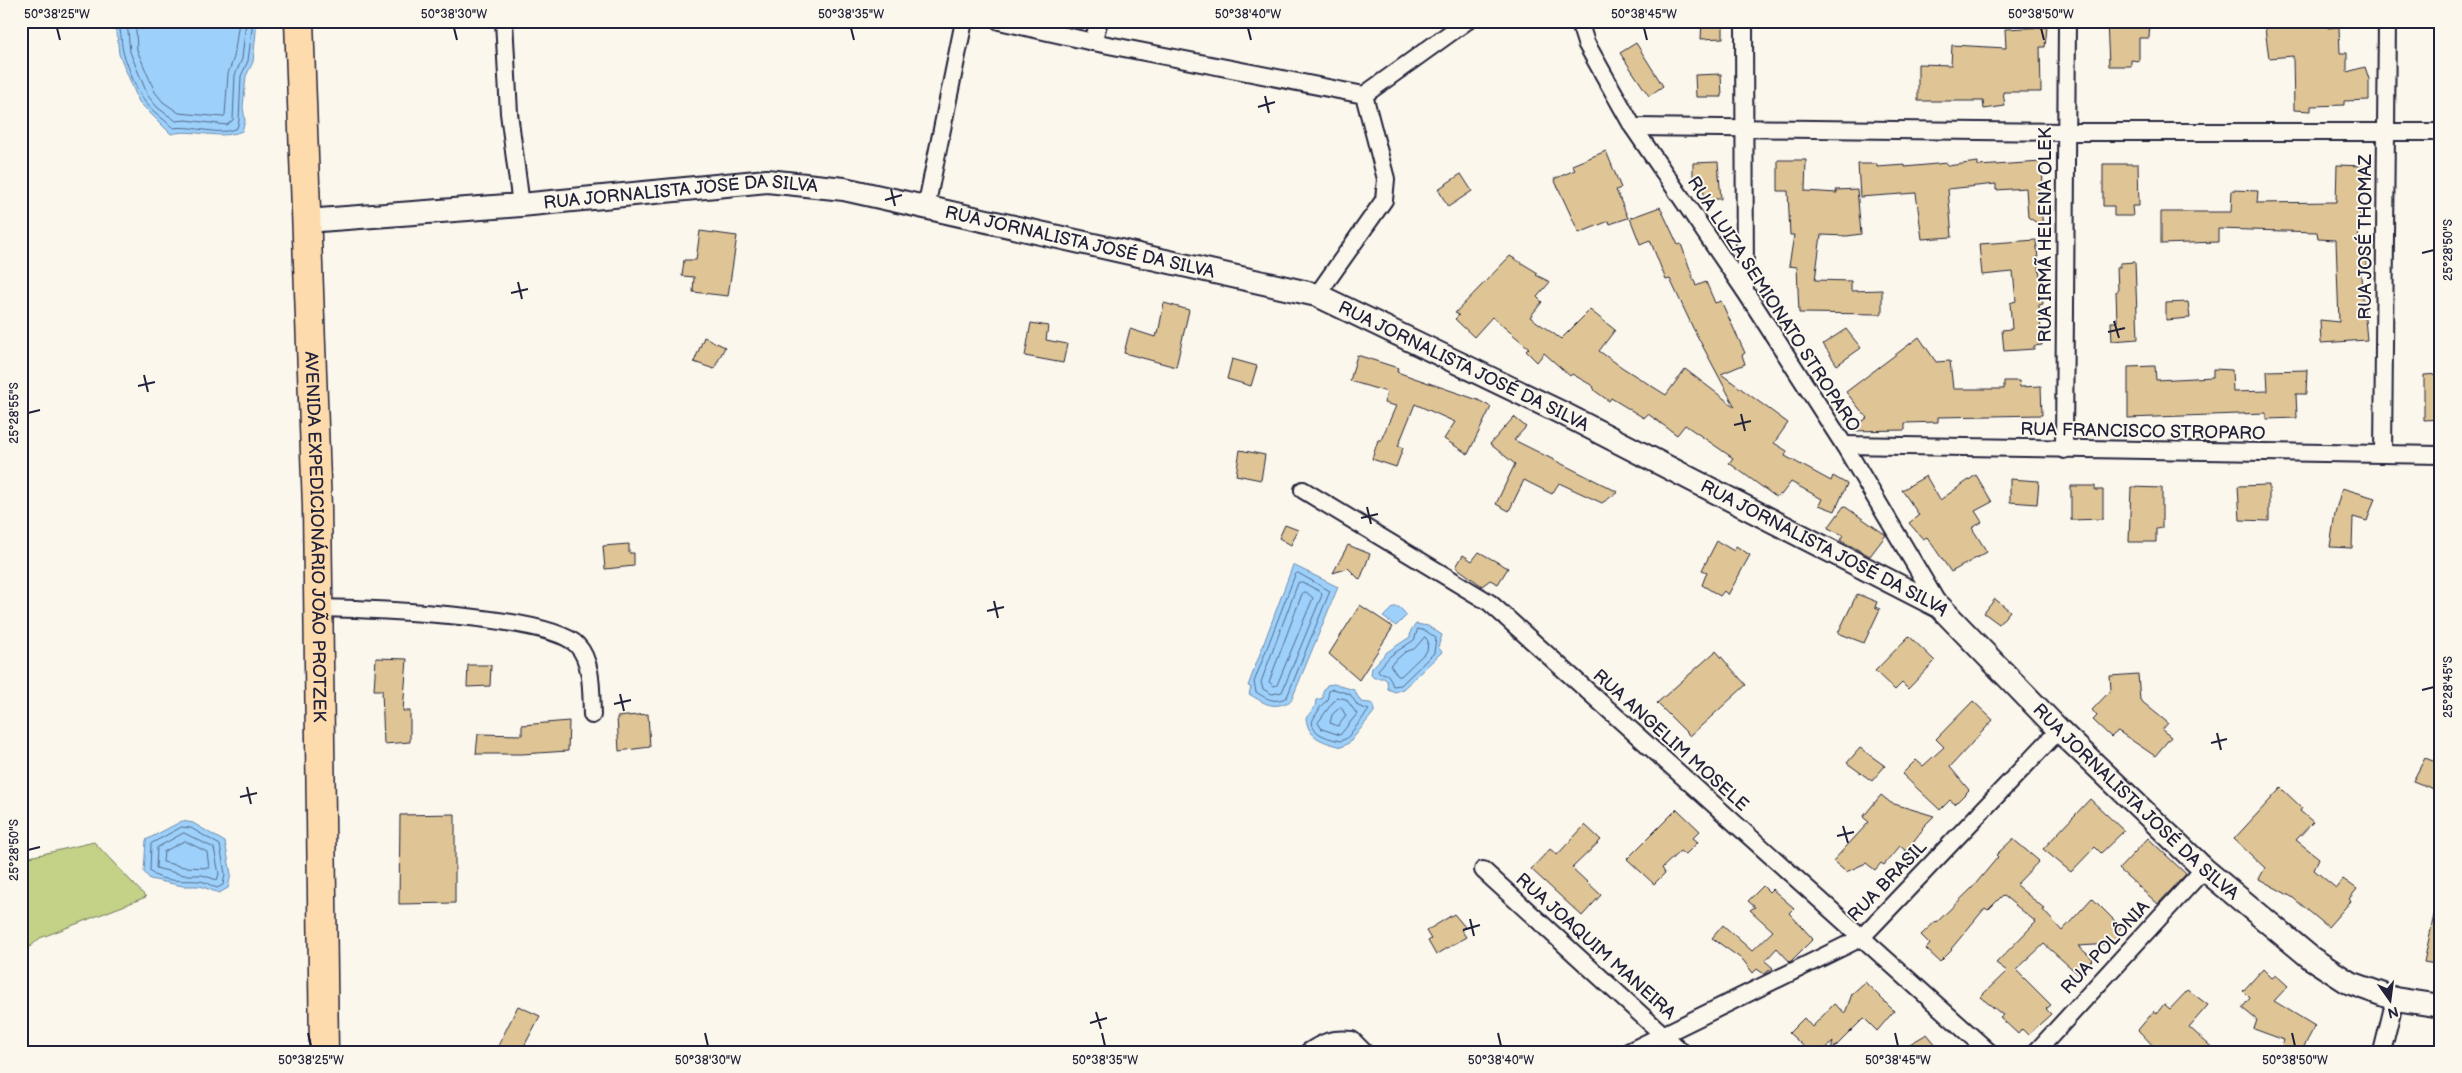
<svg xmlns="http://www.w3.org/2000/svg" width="2462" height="1073" font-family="'Balsamiq Sans',sans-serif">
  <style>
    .green { fill: #c3d286; stroke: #727a60 }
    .water { fill: #9dd1fb; stroke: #6c8bae }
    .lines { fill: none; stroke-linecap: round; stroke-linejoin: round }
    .shore { stroke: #536888; stroke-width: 1 }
    .building { fill: #dfc595; stroke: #22223b }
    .street-casing { stroke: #22223b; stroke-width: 20 }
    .secondary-casing { stroke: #22223b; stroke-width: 26 }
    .highway-casing { stroke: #22223b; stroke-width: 31 }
    .street { stroke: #fbf7ec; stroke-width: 16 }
    .secondary { stroke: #fbf7ec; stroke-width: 22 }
    .highway { stroke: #fedbac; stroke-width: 28 }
    .ticks { fill: none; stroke: #22223b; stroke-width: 2 }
    .labels { text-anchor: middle; stroke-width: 4; stroke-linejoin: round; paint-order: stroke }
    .street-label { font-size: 18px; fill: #22223b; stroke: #fbf7ec }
    .neatline { fill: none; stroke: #22223b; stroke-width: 2 }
    .ticks-label { font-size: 12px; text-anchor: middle; fill: #22223b }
  </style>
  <rect width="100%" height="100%" fill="#fbf7ec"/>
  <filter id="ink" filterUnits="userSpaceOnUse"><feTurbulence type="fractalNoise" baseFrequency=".02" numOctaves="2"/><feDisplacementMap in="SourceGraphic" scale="10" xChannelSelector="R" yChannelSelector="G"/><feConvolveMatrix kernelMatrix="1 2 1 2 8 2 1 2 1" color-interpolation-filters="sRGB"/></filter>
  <g filter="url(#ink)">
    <path class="green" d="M94,842L146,897L40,938L21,955V859Z"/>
    <g class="water">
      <path d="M111,21H257L253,62L246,76L243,107L245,121L242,131C219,141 195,128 171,134L139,102L119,54L117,34Z"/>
      <path d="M1293,565L1338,587L1291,701C1272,710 1266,704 1249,694L1251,687L1248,686Z"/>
      <path d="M1393,607H1399L1407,615L1396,626L1383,617Z"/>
      <path d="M1416,624L1428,626L1442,635L1438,647L1442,652L1403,689L1395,692L1388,689L1387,681L1384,678H1374L1371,675L1372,668L1387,652L1410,637L1411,630Z"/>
      <path d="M1334,684L1354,690L1361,702L1370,703L1374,705V712L1350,742L1342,747C1324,742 1308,739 1306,718L1315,707L1316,700L1323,698V691L1327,685Z"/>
      <path d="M182,821L193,823L225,842L231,874L228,888L219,893L200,886H183L150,879L144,872L146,840Z"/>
    </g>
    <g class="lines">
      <g class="shore">
        <path d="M117,21C123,34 120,43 124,55C129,69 136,90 145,102C153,112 164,119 173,128C194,125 219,137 237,128L239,121L241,76L248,61L253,21"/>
        <path d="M124,21L128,31L130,52L148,96L158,108L176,121L186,120L227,125L233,120L235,75L242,59L246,21"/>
        <path d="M132,21L136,30L137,50L155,92L163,102L179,113L223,117L225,115L228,74L234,57L239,21"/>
        <path d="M1298,573L1330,591L1287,697C1275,704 1267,699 1256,692L1254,682L1295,575Z"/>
        <path d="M1302,582L1321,592L1322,595L1282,692L1272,694L1263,689L1261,682L1298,583Z"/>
        <path d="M1306,592L1313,598L1277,685L1274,686L1269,682L1302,594Z"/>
        <path d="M1418,629L1426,631L1436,638L1434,653L1401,685L1393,686C1389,678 1391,673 1379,673L1378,670L1390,656L1414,640Z"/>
        <path d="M1425,637L1428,641L1427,651L1401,676H1398L1390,665L1405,652L1414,649Z"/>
        <path d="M1333,689L1350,694L1358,706L1369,710L1347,738L1341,741C1329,739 1304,732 1315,716C1321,708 1319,706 1327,701L1329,691Z"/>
        <path d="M1337,697L1346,699L1357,714L1340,735L1322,729L1318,723Z"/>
        <path d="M1341,707L1346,716L1338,726L1330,723L1332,715Z"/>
        <path d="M182,827L191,828L220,845L225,874L223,885L217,888C211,886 205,881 199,881C185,880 160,883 150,871L151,844Z"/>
        <path d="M184,833L214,848L219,874L217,880L202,875H184L156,868L157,848Z"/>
        <path d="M185,841L207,852L209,868L184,867L163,862L164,852Z"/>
      </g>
    </g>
    <g class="building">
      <path d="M1702,21H1723V38L1701,39Z"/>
      <path d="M2107,21H2150L2149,38H2139V61L2131,60V66H2109Z"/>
      <path d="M2264,21H2328V28L2339,27L2340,53H2347V72L2365,67L2369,79V100L2344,101V105L2311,106V111L2294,110L2293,56L2269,58Z"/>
      <path d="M2047,27L2045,47H2040L2041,92H2003L2005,106L1984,109L1983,101H1918V64L1951,65L1952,45L2006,48L2005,29Z"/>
      <path d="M1636,43L1663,86L1649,96L1620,53Z"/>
      <path d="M1721,74L1722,97H1696L1695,75Z"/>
      <path d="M1606,151L1621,188L1616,190L1628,218L1610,224L1609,221L1579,233L1554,179L1575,170L1572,165Z"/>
      <path d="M1778,160H1806L1805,191L1837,193L1836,190L1857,189L1861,234L1847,236L1821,235L1815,280L1851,281V291L1882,290V314L1799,313L1797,267L1789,266L1794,235H1790L1788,191H1778Z"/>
      <path d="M1718,162L1721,199H1704L1703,183L1699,184V179L1693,180V163Z"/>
      <path d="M1978,162V166L2042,162L2043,187L2039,188L2043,227L2028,217L2026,188L1996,190V184L1948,189L1952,237L1922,239L1916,193L1860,197L1858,164H1877V167L1905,165V167L1947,163V166Z"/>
      <path d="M2103,164H2138L2139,206H2132L2133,216H2114V206H2103Z"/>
      <path d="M2337,165L2364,166L2358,243H2366V266H2360L2367,340L2321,343L2320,320L2339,322L2336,240L2318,239L2317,232L2218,229V242L2161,244V212H2231L2232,190L2258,191L2257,203L2336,202Z"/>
      <path d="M1461,174L1472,191L1448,207L1438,189Z"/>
      <path d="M1660,207L1678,245L1681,244L1696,286L1706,282L1715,303L1721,301L1745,353L1742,355L1745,364L1721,374L1788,423L1774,443L1787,451L1785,456L1831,481L1833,476L1847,484L1835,511L1819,505L1822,499L1791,482L1781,495L1779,494L1776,497L1729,463L1733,458L1685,425L1677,435L1648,414L1644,418L1611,398L1609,401L1595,391L1593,386L1572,374L1570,376L1544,353L1537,362L1526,351L1529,348L1492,317L1474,337L1455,319L1459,315L1455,313L1510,256L1538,273L1536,275L1550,282L1537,297L1542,302L1530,317L1561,339L1590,310L1615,330L1599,351L1623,368L1666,395L1685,369L1735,407L1693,328L1670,279L1666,280L1650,240L1640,244L1630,218Z"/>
      <path d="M700,231L737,236L728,296L693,292L694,277L682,276L684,260H696Z"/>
      <path d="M2036,240L2043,304L2039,305L2042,345L2034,346V349L2004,351L2002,330L2012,329L2010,303L2016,301L2013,272L1982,275L1979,244Z"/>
      <path d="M2135,262L2138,339L2112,341L2111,322H2117L2116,291H2118L2117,267H2120V263Z"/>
      <path d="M2188,302L2190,318L2166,320V303Z"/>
      <path d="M1164,303L1189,310L1176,367L1124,353L1130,329L1155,337L1156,333L1158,334Z"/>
      <path d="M1031,323L1048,326L1046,340L1067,344L1063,363L1025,356Z"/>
      <path d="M1846,329L1861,348L1837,365L1823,344Z"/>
      <path d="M704,337L725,347L714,369L694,362Z"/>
      <path d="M1919,337L1936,362L1950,361L1953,389H2004V381H2019L2020,387L2041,386L2042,415L1938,417V422L1905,423V430L1849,431L1867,418L1846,392Z"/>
      <path d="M1357,355L1398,368L1397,372L1478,400L1491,407L1468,454L1444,439L1455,422L1415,404L1398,446L1403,448L1396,467L1372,459L1378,440H1381L1396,406L1384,403L1387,392L1350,381Z"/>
      <path d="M1232,359L1257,366L1251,386L1227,379Z"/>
      <path d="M2155,366L2156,380L2213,377V369L2232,370L2233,392L2268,391L2267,371L2307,370L2306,394H2296L2297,418L2266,419V413L2128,418V367Z"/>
      <path d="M2441,374V419L2424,420V375Z"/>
      <path d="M1514,417L1526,427L1514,440L1618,492L1602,503L1559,483L1552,494L1524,480L1509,511L1496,504L1515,464L1490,444Z"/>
      <path d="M1240,450L1265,455L1261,480L1236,475Z"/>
      <path d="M1976,475L1992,502L1975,511L1982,522L1972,528L1987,552L1951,572L1927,537L1923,539L1909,523L1919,515L1902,490L1926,476L1940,500Z"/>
      <path d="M2010,479L2039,481L2037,504L2010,502Z"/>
      <path d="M2269,485V521L2240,520L2238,486Z"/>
      <path d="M2071,486H2095V490H2103V519L2071,520Z"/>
      <path d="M2131,487L2162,488V528L2156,529V542H2129Z"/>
      <path d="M2342,488L2375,498L2367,521L2353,517L2352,548L2330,547L2335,513Z"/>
      <path d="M1844,506L1886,535L1870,556L1840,540L1843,535L1828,528Z"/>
      <path d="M1285,525L1298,530L1291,545L1279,538Z"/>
      <path d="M1717,541L1734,551L1736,546L1750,555L1728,595L1724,591L1720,596L1702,585L1707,572L1702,570Z"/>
      <path d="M629,544V553H634V566L605,569L603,546Z"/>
      <path d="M1348,545L1370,554L1360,580L1348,568L1333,573Z"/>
      <path d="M1479,552L1508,568L1498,584L1490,580L1482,586L1456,567L1463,555L1472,561Z"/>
      <path d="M1857,594L1877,602L1875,607L1880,609L1864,643L1838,633Z"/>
      <path d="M1995,599L2010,611L1999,624L1984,613Z"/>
      <path d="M1360,605L1393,627L1359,680L1329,654Z"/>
      <path d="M1909,636L1935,661L1908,689L1902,683L1895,690L1875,671Z"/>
      <path d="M1716,651L1746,685L1690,736L1657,703Z"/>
      <path d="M376,658L407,659L403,711H410V742L384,744L382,690H374Z"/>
      <path d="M468,665H491L490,686L467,687Z"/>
      <path d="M2138,674L2140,700L2168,723L2162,730L2171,737L2155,756L2118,731L2111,737L2093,720L2097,716L2092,710L2111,690L2110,676Z"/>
      <path d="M1973,701L1993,720L1950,767L1969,790L1955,804L1950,800L1940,810L1902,774L1916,760L1923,766L1944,747L1936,739Z"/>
      <path d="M648,714L650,747L619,751L617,717Z"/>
      <path d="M569,721L568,751L522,754H476L478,734L522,735V725Z"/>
      <path d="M1860,748L1885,766L1872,781L1847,763Z"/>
      <path d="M2425,758L2441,764V792L2413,781Z"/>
      <path d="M2281,788L2302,808L2300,811L2313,822L2296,840L2319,858L2314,870L2336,888L2343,879L2357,889L2349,899L2351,901L2328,927L2292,897L2259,879L2265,868L2234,839Z"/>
      <path d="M1881,795L1891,803L1934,816L1922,828L1923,829L1906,851L1900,846L1884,865L1881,863L1875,870L1866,863L1846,872L1833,861L1869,822L1863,817Z"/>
      <path d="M2090,799L2124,831L2101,853L2095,847L2071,872L2043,849Z"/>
      <path d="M1677,809L1700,831L1693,838L1698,842L1685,855L1680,851L1662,868L1665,873L1654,884L1627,859Z"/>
      <path d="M455,814V903L399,904L400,815Z"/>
      <path d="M1585,825L1601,840L1572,868L1601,895L1582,916L1531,869L1550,849L1557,855Z"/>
      <path d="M2148,838L2186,874L2158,904L2119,869Z"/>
      <path d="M2013,839L2039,861L2016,885L2045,909L2043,910L2062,931L2092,898L2121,927L2118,931L2121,934L2112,944L2078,946L2093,959L2078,974L2044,944L2016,970L2051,1005L2046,1009L2051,1014L2028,1035L2022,1029L2018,1034L2000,1017L2003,1015L1980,997L2007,971L1996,963L2036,922L2003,895L1988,910L1985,908L1951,949L1952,950L1940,962L1926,949L1930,944L1921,935L1936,921L1937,922L1972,888L1998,857L1996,855Z"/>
      <path d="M1763,886L1769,892L1772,889L1794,908L1789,913L1813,939L1790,962L1777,948L1765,961L1773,968L1764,974L1757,969L1753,973L1743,960L1712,938L1723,925L1752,951L1773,931L1750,910L1755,907L1748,901Z"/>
      <path d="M1454,914L1465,927L1461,930L1466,937L1436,955L1428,941L1431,939L1426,931Z"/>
      <path d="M2434,915H2441V965L2424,962Z"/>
      <path d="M2263,969L2272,978L2276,975L2288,986L2274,1001L2315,1026L2301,1052H2292L2282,1046L2284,1040L2254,1029L2257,1020L2242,1008L2250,998L2243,991Z"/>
      <path d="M1865,982L1894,1011L1877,1031L1864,1018L1831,1051L1833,1042L1822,1052H1810L1789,1033L1804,1018L1812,1027L1834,1004L1845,1013L1852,994Z"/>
      <path d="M2188,990L2208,1005L2189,1027L2217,1052H2159L2138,1030L2154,1011L2157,1013L2164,1004L2170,1009Z"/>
      <path d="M518,1006L540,1016L521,1052H495Z"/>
      <path d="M1927,1034L1942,1052H1896Z"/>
    </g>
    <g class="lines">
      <defs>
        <g id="street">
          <path d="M504,21L509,113L521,205"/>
          <path d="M999,21L1093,42L1364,95L1467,21"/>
          <path d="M1579,21L1586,43L1633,127L1745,291L1844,445L1940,607"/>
          <path d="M1744,21L1745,291"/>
          <path d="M1093,42L1099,21"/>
          <path d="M1633,127L2066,132H2441"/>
          <path d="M926,208L964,21"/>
          <path d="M1317,295L1384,200L1386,179L1364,95"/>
          <path d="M1844,445L2441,455"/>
          <path d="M2064,450L2067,21"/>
          <path d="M2383,454L2387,21"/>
          <path d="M1303,490L1490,603L1989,1052"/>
          <path d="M319,608C365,609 549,615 577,645C593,662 591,693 592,715"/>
          <path d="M1483,870L1682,1052"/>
          <path d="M1308,1052C1326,1041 1332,1038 1352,1040L1364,1052"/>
          <path d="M1628,1052L1861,938L2059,730"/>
          <path d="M2036,1052L2204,869"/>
          <path d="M2382,1052L2395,999"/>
        </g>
        <g id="secondary">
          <path id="s1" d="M306,221L521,205L767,181L844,189L1317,295L1564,414L1940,607L2059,730L2204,869L2311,958L2348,982L2395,999L2441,1006"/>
        </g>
        <g id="highway">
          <path id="s2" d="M299,21L317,507L324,1052"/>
        </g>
      </defs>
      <use href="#street" class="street-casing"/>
      <use href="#secondary" class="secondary-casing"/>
      <use href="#highway" class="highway-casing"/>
      <use href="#street" class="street"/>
      <use href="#secondary" class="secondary"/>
      <use href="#highway" class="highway"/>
    </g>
  </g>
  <path class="ticks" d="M57,28L60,40M454,28L457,40M851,28L854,40M1248,28L1251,40M1644,28L1647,40M2041,28L2044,40M1265,96L1269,113M1258,107L1275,102M891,189L895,206M885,200L902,195M2422,253L2434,250M518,282L522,299M511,293L528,289M2114,321L2119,338M2108,332L2125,328M144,375L148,392M138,386L155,382M28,413L40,410M1741,414L1745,431M1734,425L1751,421M1367,507L1371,524M1361,518L1378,514M994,601L998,618M987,611L1004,607M2422,690L2434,687M620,694L624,711M614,704L631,700M2217,733L2221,750M2211,743L2227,739M247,787L251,804M240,797L257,793M1843,826L1848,843M1837,836L1854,832M28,850L40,847M1470,919L1474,936M1463,930L1480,925M1096,1012L1101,1029M1090,1023L1107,1018M308,1033L311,1046M705,1033L708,1046M1102,1033L1105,1046M1498,1033L1501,1046M1895,1033L1898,1046M2292,1033L2295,1046"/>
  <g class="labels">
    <g class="street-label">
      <text dy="6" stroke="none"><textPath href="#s1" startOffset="376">RUA JORNALISTA JOSÉ DA SILVA</textPath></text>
      <text transform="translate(2045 235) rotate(-90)" y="6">RUA IRMÃ HELENA OLEK</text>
      <text transform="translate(2365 237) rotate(-90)" y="6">RUA JOSÉ THOMAZ</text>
      <text dy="6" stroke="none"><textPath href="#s1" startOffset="782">RUA JORNALISTA JOSÉ DA SILVA</textPath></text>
      <text transform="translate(1774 304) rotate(57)" y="6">RUA LUIZA SEMIONATO STROPARO</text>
      <text dy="6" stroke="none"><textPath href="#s1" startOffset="1188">RUA JORNALISTA JOSÉ DA SILVA</textPath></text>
      <text transform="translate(2143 431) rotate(1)" y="6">RUA FRANCISCO STROPARO</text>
      <text dy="6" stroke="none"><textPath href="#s2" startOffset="516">AVENIDA EXPEDICIONÁRIO JOÃO PROTZEK</textPath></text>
      <text dy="6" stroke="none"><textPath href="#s1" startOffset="1592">RUA JORNALISTA JOSÉ DA SILVA</textPath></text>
      <text transform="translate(1671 740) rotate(42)" y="6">RUA ANGELIM MOSELE</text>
      <text dy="6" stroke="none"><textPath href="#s1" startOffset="1998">RUA JORNALISTA JOSÉ DA SILVA</textPath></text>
      <text transform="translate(1887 881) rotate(-46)" y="6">RUA BRASIL</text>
      <text transform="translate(1596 946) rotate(42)" y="6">RUA JOAQUIM MANEIRA</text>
      <text transform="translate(2105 947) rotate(-47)" y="6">RUA POLÔNIA</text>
    </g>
  </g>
  <rect width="2462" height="1073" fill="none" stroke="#fbf7ec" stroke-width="55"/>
  <g transform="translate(2390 1000) rotate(166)" stroke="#fbf7ec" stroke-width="4" paint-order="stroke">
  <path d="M0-4L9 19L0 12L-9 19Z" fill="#22223b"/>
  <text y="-8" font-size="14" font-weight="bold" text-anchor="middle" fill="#22223b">N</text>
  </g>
  <rect x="28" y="28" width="2406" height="1018" class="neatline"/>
  <g class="ticks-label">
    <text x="57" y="18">50°38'25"W</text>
    <text x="454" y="18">50°38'30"W</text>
    <text x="851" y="18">50°38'35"W</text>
    <text x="1248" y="18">50°38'40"W</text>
    <text x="1644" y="18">50°38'45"W</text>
    <text x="2041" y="18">50°38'50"W</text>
    <text transform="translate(2448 250) rotate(-90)" y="4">25°28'50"S</text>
    <text transform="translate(14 413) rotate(-90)" y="4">25°28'55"S</text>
    <text transform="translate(2448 687) rotate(-90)" y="4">25°28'45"S</text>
    <text transform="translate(14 850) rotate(-90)" y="4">25°28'50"S</text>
    <text x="311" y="1064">50°38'25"W</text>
    <text x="708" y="1064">50°38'30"W</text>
    <text x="1105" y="1064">50°38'35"W</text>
    <text x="1501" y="1064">50°38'40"W</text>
    <text x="1898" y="1064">50°38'45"W</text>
    <text x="2295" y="1064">50°38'50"W</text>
  </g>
</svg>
